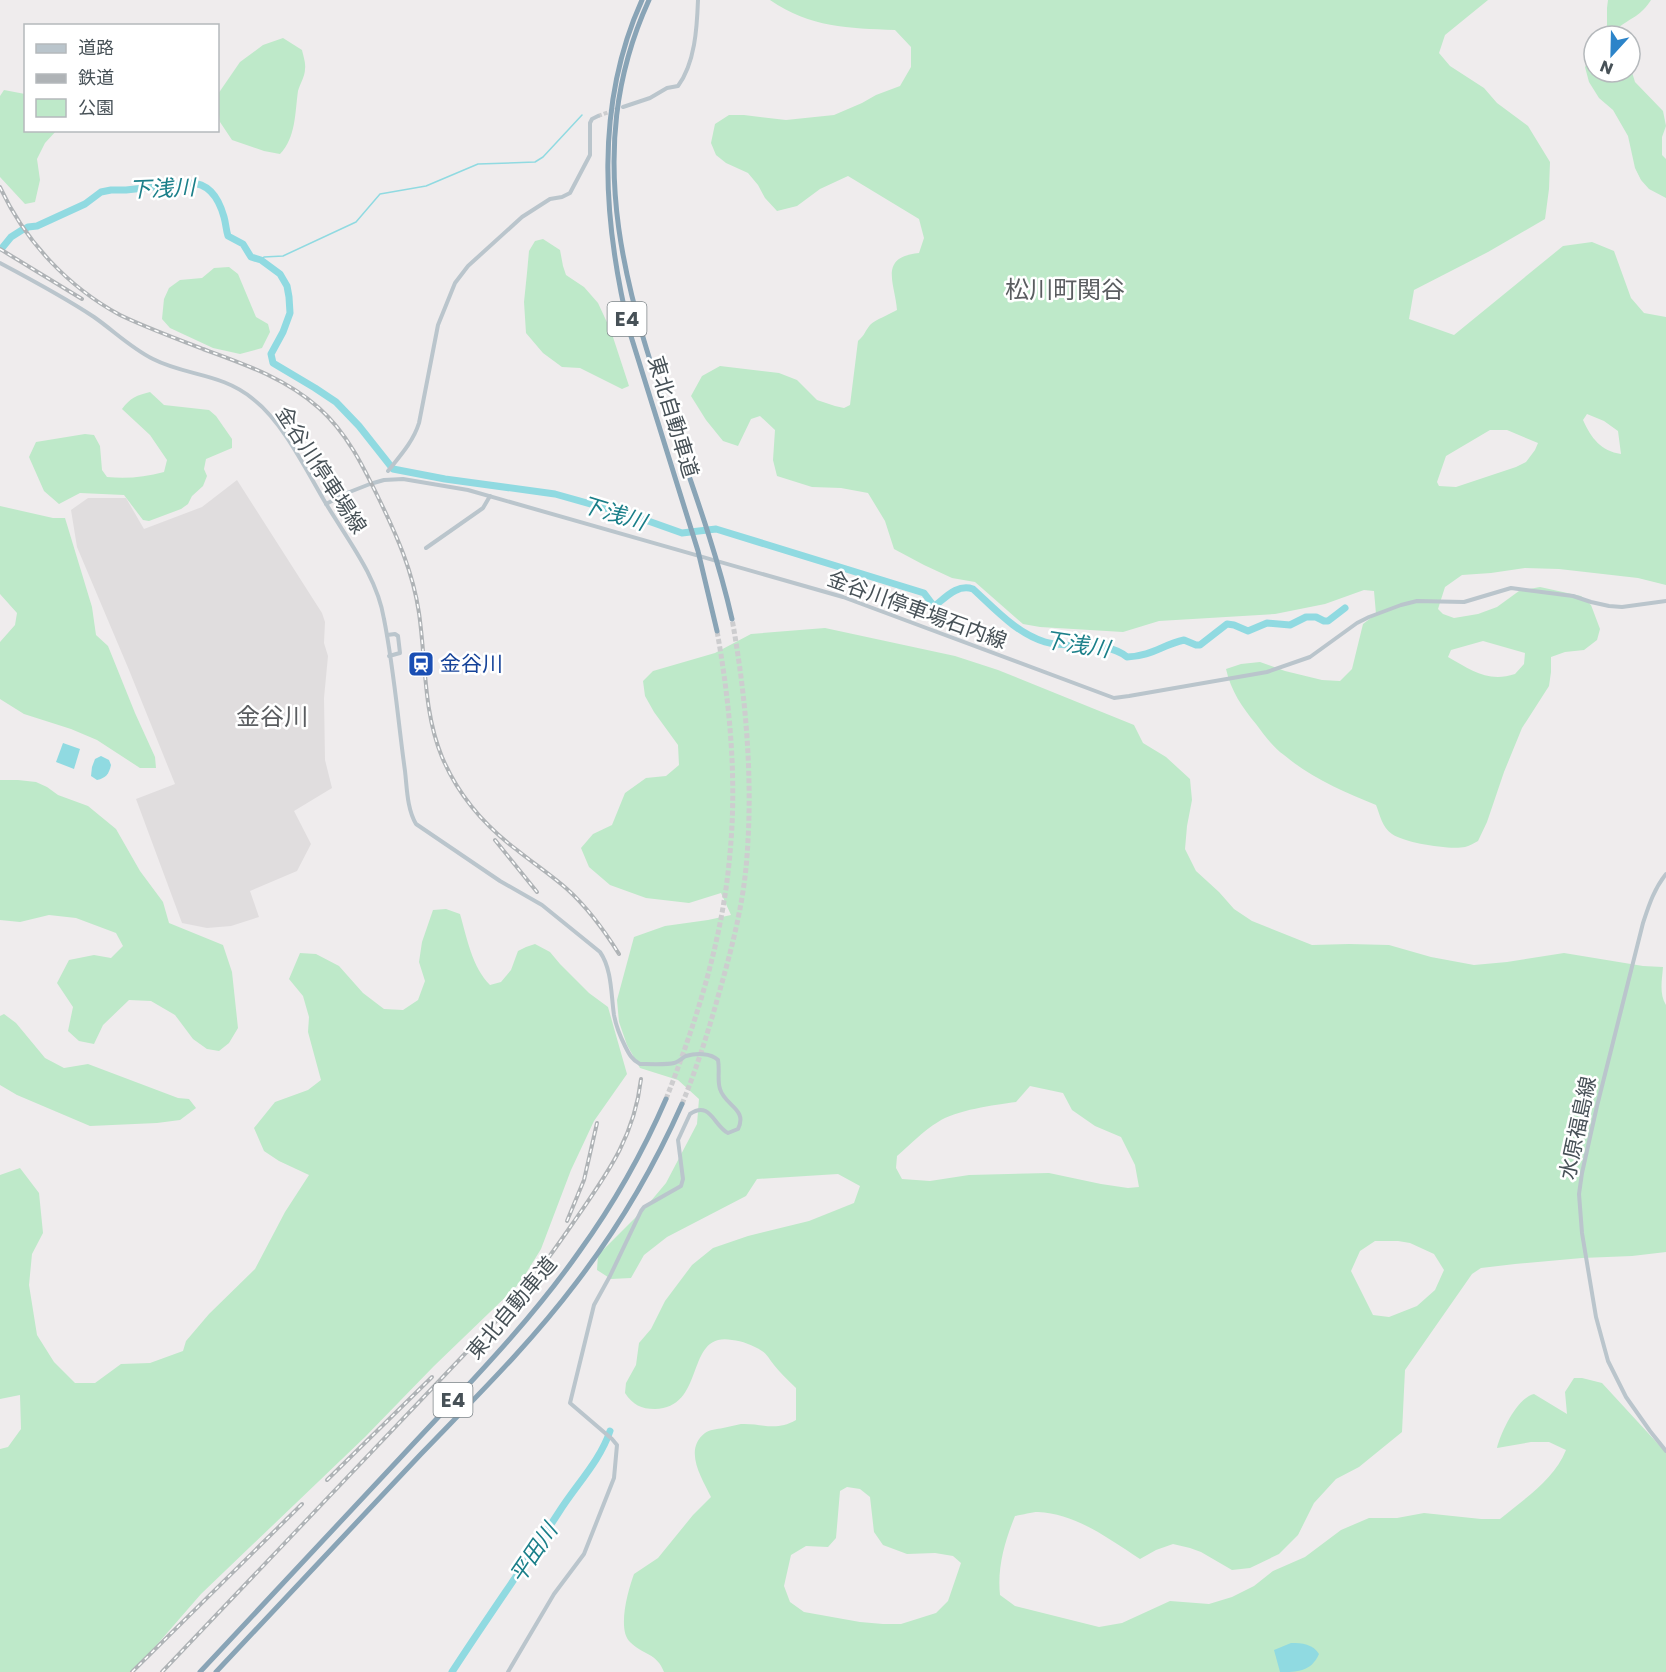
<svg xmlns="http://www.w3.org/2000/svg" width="1666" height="1672" font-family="Poppins,'Noto Sans JP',sans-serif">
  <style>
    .education { fill: #e0ddde }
    .green { fill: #bee9c9; fill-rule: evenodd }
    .water { fill: #90dae1 }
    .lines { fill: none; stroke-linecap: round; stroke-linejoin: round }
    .stream { stroke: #90dae1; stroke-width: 1.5 }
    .river { stroke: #90dae1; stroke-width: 7 }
    .secondary-tunnel { stroke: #cdcdcf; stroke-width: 4; stroke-dasharray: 4 2; stroke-linecap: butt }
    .highway-tunnel { stroke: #cdcdcf; stroke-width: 5; stroke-dasharray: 5 2.5; stroke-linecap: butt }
    .secondary { stroke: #bac5cc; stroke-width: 4 }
    .highway { stroke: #89a4b6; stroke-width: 5 }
    .rail-casing { stroke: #afb3b6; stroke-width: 4 }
    .rail { stroke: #fff; stroke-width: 1.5; stroke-dasharray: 4.5; stroke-linecap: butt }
    .labels { text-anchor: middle; stroke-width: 5; stroke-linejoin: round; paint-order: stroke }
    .shield { fill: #fff; stroke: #7e8589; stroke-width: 1.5 }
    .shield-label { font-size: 20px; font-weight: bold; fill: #475157 }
    .street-label { font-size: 21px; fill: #475157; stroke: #fff }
    .transit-label { font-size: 21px; fill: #164399; stroke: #fff; text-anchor: start }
    .water-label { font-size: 22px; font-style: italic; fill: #1a7f89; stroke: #fff }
    .quarter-label { font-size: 24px; fill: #5a5d60; stroke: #fff }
  </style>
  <rect width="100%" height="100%" fill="#efeced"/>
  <path class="education" d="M237,480L322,613L325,622L324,643L328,656L324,698L325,760L332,788L294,811L311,844L297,871L250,891L259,917L231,926L207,928L182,923L136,799L175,784L129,670L77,547L71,510L88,498H126L144,529L202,507Z"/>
  <g class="green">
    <path d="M770,0H1488L1445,35L1439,53L1450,66L1484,88L1497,103L1528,126L1550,162L1549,189L1545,219L1488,252L1414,290L1409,319L1454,335L1563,246L1592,242L1614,251L1631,298L1644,313L1666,317V585L1638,578L1559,569L1525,568L1491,573L1462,575L1445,587L1438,609L1443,614L1454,618L1478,614L1497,607L1519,591L1540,587L1581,596L1591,605L1600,629L1597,640L1584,650L1565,652L1551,657V672L1549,686L1522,728L1504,772L1487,822L1478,841C1474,843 1469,846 1465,847C1449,850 1405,843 1392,834C1382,827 1380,815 1376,805C1344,792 1311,778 1284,755C1273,747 1264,735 1256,724C1242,707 1231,691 1226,669L1241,664L1260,662L1285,671L1322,680L1340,681L1352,669L1363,624L1376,614L1374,591L1364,590L1325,604L1275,614L1159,621L1123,632L1040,627L1023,624L975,582L952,578L924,565L894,549L885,521L868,493L841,488L812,487L777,476L773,460L775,430L760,416L751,419L738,446L723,441L706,420L691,396L702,376L720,366L779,373L797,380L817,400L835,406L844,408L850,405L858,341C865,335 865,331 870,325C875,320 890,314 897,310C895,283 878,257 919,253L924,238L919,219L848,176L820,189L797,206L777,211L765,198L758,185L748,173L726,163L716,155L711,143L715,124L729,115H744L786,120L834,115L862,103L876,95L900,86L911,67V47L895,30C848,28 811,28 770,0ZM1587,414L1604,421L1618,431L1621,454C1601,451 1591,438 1583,420ZM1490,430H1507L1538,443L1535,450L1526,462L1516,467L1456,487L1439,486L1437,482L1446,456ZM1483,641L1525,653L1524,664L1515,674C1488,683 1471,670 1448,657L1451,650Z"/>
    <path d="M1608,0H1651C1641,16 1632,17 1618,28L1617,36H1601L1607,26V8Z"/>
    <path d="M283,38L302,50C303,55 306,63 305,69C305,76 300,84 298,91C295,112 296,138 280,154L264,151L232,140L220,122L218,106V94L240,62L263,45Z"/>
    <path d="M1594,51V72H1630V66L1635,82L1663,111L1666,126L1662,137V155L1666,159V198L1649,189L1641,180L1635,168L1628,136L1613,110L1599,98L1589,82L1585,67Z"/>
    <path d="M4,90L25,94L26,130L56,131L45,143L37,159L40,180L35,202L25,204L0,177V96Z"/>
    <path d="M543,239L560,250L563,266L566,275L584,287L598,303L611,331L629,386L622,389L580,368L562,367L543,353L526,333L524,302L527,273L529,251L535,241Z"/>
    <path d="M229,267L238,274L256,317L268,324L270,332L262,348L240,354L213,348L170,328L162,319L164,299L169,288L180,280L202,278L214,268Z"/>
    <path d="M150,392L164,405L209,410L216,416L232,439V448L206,459L204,469L207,476L203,486L192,496L188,504L181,509L149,521L143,520L124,495L80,493L59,504L44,491L29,457L36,442L85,434L94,435L100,446L102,470L107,477C127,479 145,477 164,472L167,460L150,435L122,409C130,398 137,395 150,392Z"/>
    <path d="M0,506L53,518H65L92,607L96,635L108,646L135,713L155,757L156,768H140L97,740L71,729L24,714L0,699V642L15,625L17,613L0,594Z"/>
    <path d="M825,628L955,656L998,670L1134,725L1143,743L1166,757L1190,779L1192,800L1187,826L1185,849L1196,871L1219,892L1234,909L1252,921L1312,945L1349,944L1389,945L1431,957L1474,965L1507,962L1564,953L1643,966L1663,967C1662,980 1659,994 1666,1005V1252L1632,1256L1582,1258L1515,1264L1481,1268L1472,1274L1405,1370L1402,1432L1359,1467L1336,1479L1314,1503L1298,1535L1279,1554L1250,1568L1232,1570L1201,1552L1190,1548L1173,1544L1156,1550L1140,1559C1109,1539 1077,1514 1038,1512C1031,1512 1022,1515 1015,1516C1005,1541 997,1567 1000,1595L1015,1606L1099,1627L1122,1623L1170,1601L1209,1604L1232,1597L1254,1586L1273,1571L1305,1557L1341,1530L1369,1518H1397L1424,1513L1481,1519H1500C1524,1499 1554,1480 1566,1450L1549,1442H1531L1497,1448C1501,1432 1517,1398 1534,1394L1567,1414L1565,1392L1574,1378H1582L1602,1383L1660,1446L1666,1450V1672H664C657,1653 643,1655 630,1642C617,1630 628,1590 634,1574L658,1558L693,1515L711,1497C702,1478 683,1450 705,1433C709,1430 717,1429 723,1428C729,1427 735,1425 741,1424C763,1423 775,1432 796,1420V1388C788,1380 780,1373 774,1365C770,1360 767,1354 762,1351C753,1345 742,1341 732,1340C684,1331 707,1408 655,1409C641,1409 633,1405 625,1393L626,1383L636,1365L639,1343L651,1329L665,1301L692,1265L713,1248L748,1236L809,1221L854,1203L860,1186L838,1174L757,1179L746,1196L667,1237L644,1255L631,1278L611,1279L597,1270L598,1255L645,1208L666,1183L697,1124L699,1099L678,1080L640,1068L627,1045L619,1022L617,1000L634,937L665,926L708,920L731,915L721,893L689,903L646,898L610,885L589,867L581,848L593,834L612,825L625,793L646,778L666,776L679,765L678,745L654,712L645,696L643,681L653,671L715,653L751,634ZM1030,1086L1063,1093L1072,1110L1095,1126L1121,1137L1135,1165L1139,1187L1128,1188L1101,1184L1049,1173L969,1175L930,1181L902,1179L896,1168L897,1156C910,1145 923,1131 938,1122C956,1110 994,1105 1016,1102ZM1375,1241H1398L1410,1243L1434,1254L1444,1270L1435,1290L1417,1306L1389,1317L1373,1315L1351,1271L1360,1251ZM847,1487L860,1489L870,1497L874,1532L883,1545L907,1554L935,1553L953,1556L961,1563L948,1601L936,1613L901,1624H883L860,1622L804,1612L790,1602L784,1586L791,1555L806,1546L828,1547L836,1538L840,1491Z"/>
    <path d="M0,780H18L36,782L47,787L58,795L88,806L116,829L140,871L163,902L169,923L223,945L232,972L238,1028L229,1043L219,1051L207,1049L193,1039L175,1015L151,1001L129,1000L103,1025L94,1044L79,1041L68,1031L73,1007L57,983L69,960L94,955L111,958L123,946L116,933L76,918L49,915L20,922L0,920Z"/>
    <path d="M446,909L460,914C467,938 472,967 490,985L501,982L511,970L518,951L526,947L535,944L550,952L560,964L589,993L608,1007L627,1074L594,1121L571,1170L541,1249L520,1283L434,1366L365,1437L201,1594L154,1648L130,1672H0V1449L8,1447L21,1429L20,1395L0,1399V1175L20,1168L39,1193L43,1233L32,1254L29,1285L37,1335L54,1362L75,1383H95L121,1364L150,1363L183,1351L186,1341L209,1314L255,1269L285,1212L309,1175L279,1161L264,1151L254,1128L275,1102L308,1090L321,1080L308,1032L309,1017L303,996L289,979L300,953L316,954L339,966L363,993L384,1009L403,1010L418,1000L425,981L419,962L422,942L433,910Z"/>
    <path d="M4,1014L16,1023L45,1058L64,1068L88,1064L178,1098L189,1099L196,1108L180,1120L157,1123L90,1126L17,1095L0,1085V1016Z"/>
  </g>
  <g class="water">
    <path d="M63,743L80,749L74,769L56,762Z"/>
    <path d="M101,756L109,760L111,765C109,774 106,778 97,780L91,776L92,767L95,759Z"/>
    <path d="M1291,1643C1302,1643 1313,1644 1319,1654C1311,1672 1297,1672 1280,1672L1274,1650Z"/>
  </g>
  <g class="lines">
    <path class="stream" d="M261,260L264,257L283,256L356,222L380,194L426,186L478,164L535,162L543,157L582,115"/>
    <g class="river">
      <path d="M25,229L28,227L37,226L85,204L101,192L111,190H126L190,183C210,183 219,199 224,217C226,224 226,230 228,236L243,244L251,257L261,260L280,274L287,286L289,297L290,313L283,332L271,354L273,363L315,388L336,402L359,426L393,469L445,479L555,494L637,517L682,533L716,529L924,593L933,605H936C947,596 958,584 973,589C995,609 1016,633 1045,642C1072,650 1104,639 1127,657C1152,656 1162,645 1184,640L1196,645H1200L1227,624L1234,625L1248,631L1267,623L1290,625L1306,617H1316L1324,621H1328L1345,608"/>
      <path d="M2,248L11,237L22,230"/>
      <path d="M452,1672C487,1618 524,1566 559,1512C576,1485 600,1461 610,1431"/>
    </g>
    <path class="secondary-tunnel" d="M598,116L620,108"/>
    <g class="highway-tunnel">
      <path d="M666,1099C697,1020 723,938 730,853C737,779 730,704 717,631"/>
      <path d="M682,1104C698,1065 710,1026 721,986C733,944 744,900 747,856C753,779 746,696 732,619"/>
    </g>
    <g class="secondary">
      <path d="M623,107L650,98L667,88L678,86C695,63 697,28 698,0"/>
      <path d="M0,263C32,280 64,297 94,317C114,331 131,348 153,359C186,376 222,373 253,399C283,422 306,470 325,502C347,539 377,576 384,619C394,669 398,721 405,771C407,788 407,809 416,824L500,881L542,905L600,952C612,969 611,995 614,1015C616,1026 620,1036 625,1046C629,1054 632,1060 640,1064C646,1064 668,1065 674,1063C678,1062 682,1058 686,1056C696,1053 711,1053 718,1060C720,1070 717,1080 720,1089C725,1106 748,1109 738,1129L728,1133C714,1126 710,1100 690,1114L678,1140L683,1179L681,1186L644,1207L641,1211L610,1276L594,1305L570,1403L612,1439L617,1445L614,1478L584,1554L554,1594L508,1672"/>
      <path d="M388,471C400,456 413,442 419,423L438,325L455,283L468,266L522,217L550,199L562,197L570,193L590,155V123L592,119L598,116"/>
      <path d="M326,504L347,493L370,484L384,480L403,479L468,490L843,597L1114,698L1129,696L1267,672L1310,657L1357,623L1369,617L1401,605L1417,601L1464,602L1511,588L1573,596L1591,602L1609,606L1622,607L1666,601"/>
      <path d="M426,548L483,508L490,496"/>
      <path d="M387,635L395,634L398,636L400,653L389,656"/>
      <path d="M1666,874C1654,889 1649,905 1643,923L1597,1106L1582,1173L1579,1194L1582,1233L1596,1317L1608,1361L1626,1397L1650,1431L1666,1451"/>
    </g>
    <g class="highway">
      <path d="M642,0C594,106 603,222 630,333L698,551L717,631"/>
      <path d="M649,0C551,214 685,413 732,619"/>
      <path d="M200,1672C267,1601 334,1528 401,1457C462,1391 527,1326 579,1252C613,1205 643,1152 666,1099"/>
      <path d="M216,1672C284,1599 353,1527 421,1454C474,1399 530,1344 576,1283C619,1227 654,1167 682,1104"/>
    </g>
    <defs>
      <g id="rail">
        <path d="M0,187C25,241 68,287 120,315C147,328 175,338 203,349C244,364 285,378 319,408C347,433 363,466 379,499C397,536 413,572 419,613C426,661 423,711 442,757C458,795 485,826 517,850C533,863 551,875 567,889C588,908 604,930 619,954"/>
        <path d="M0,249L82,299"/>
        <path d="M495,840L537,892"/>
        <path d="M567,1221L584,1180L597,1123"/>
        <path d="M327,1480L432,1377"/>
        <path d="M132,1672L302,1504"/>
        <path d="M162,1672L499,1318C527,1289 550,1256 573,1223C606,1175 634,1139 641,1079"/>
      </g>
    </defs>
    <use href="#rail" class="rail-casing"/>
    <use href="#rail" class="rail"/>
  </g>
  <defs>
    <symbol id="station-square" viewBox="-11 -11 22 22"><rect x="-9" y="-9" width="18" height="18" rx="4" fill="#1a4fb4" stroke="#fff"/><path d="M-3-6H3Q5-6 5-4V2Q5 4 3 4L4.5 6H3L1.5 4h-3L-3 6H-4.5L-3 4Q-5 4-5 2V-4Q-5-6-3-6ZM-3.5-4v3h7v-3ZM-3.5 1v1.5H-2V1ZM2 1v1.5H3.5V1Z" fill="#fff"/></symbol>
  </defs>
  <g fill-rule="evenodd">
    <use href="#station-square" x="406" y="649" width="30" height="30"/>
  </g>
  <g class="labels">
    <g class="shield">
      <rect x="607.5" y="302" width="39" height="34" rx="4.5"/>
      <rect x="433.5" y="1383" width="39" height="34" rx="4.5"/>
    </g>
    <g class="shield-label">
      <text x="627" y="326">E4</text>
      <text x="453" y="1407">E4</text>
    </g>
    <g class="street-label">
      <text transform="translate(673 417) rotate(73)" y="7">東北自動車道</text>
      <text transform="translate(321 470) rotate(57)" y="7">金谷川停車場線</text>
      <text transform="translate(917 610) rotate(20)" y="7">金谷川停車場石内線</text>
      <text transform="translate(1578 1128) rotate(-78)" y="7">水原福島線</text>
      <text transform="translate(512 1308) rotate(-50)" y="7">東北自動車道</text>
    </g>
    <g class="transit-label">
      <text x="440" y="671">金谷川</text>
    </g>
    <g class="water-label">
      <text transform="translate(162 188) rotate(-2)" y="8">下浅川</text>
      <text transform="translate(614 513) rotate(17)" y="8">下浅川</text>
      <text transform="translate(1077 644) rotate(9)" y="8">下浅川</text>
      <text transform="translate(533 1553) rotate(-56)" y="8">平田川</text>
    </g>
    <g class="quarter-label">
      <text x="1065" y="298">松川町関谷</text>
      <text x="272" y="725">金谷川</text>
    </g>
  </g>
  <rect x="24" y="24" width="195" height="108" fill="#ffffff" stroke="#b5b9bc" stroke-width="1.5"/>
  <rect x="36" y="44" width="30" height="9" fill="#bac5cc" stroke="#b5b9bc" stroke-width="1.5"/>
  <text x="78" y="54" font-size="18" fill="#475157">道路</text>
  <rect x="36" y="74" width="30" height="9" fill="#afb3b6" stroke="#b5b9bc" stroke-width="1.5"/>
  <text x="78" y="84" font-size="18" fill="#475157">鉄道</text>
  <rect x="36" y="99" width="30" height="18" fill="#bee9c9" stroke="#b5b9bc" stroke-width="1.5"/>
  <text x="78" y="114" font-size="18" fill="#475157">公園</text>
  <g transform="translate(1612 54) rotate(202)"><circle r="28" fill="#ffffff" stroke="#b5b9bc" stroke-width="1.5"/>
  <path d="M0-4.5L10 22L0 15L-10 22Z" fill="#2c84c9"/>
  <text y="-9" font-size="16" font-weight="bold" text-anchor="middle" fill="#475157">N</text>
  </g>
</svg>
